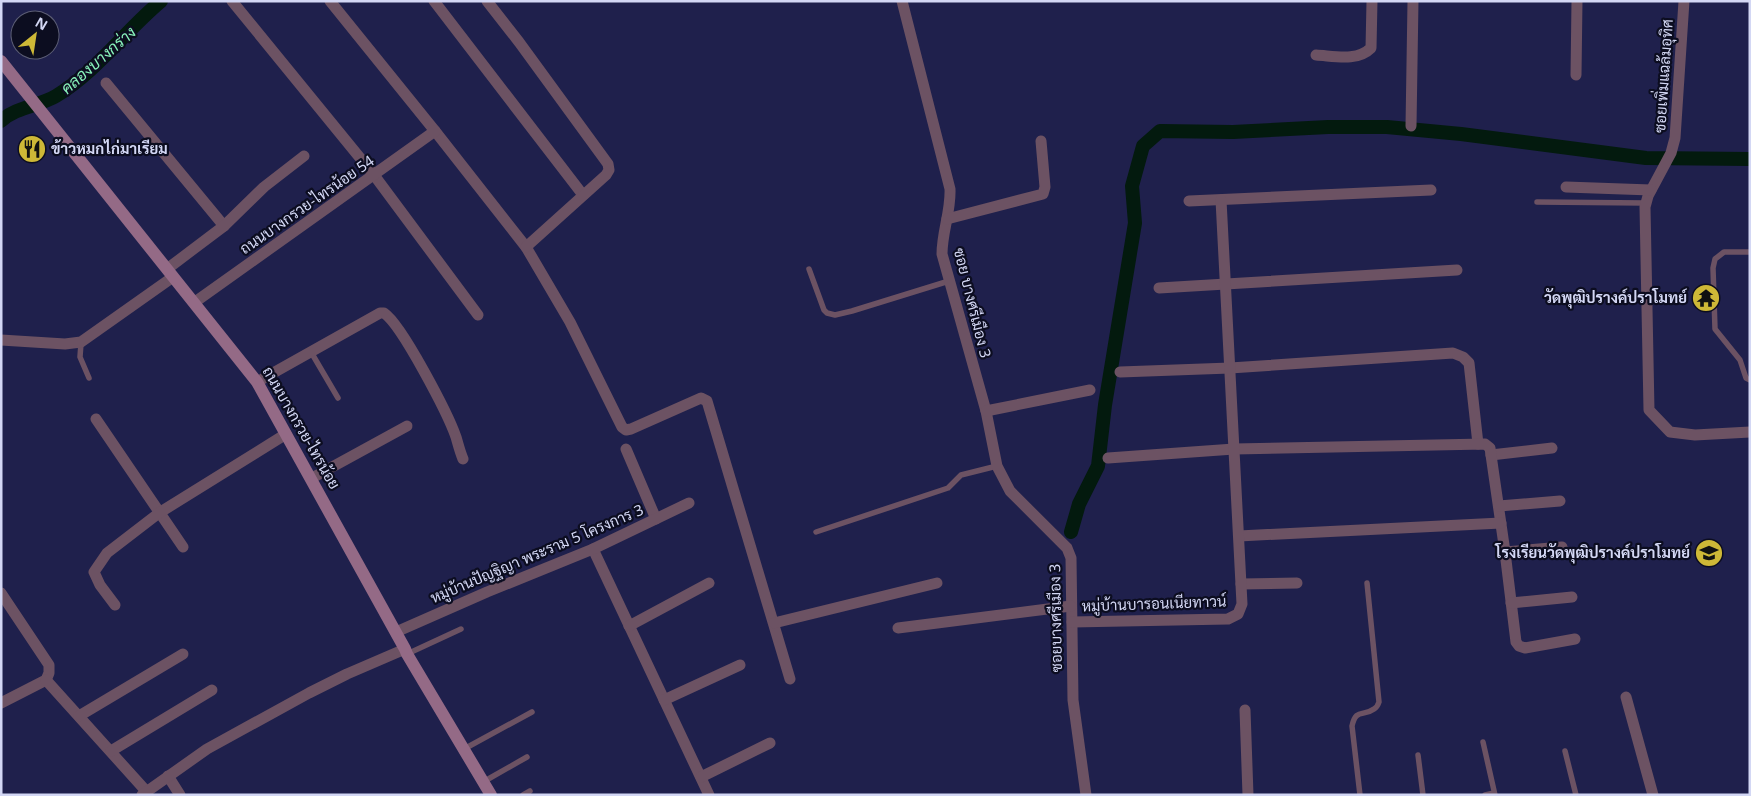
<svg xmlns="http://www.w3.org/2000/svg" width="1751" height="796" font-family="'Noto Sans',Sarabun,sans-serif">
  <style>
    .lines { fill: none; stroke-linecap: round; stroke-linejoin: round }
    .canal { stroke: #031a0e; stroke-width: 14 }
    .service { stroke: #6c5263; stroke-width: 5.5 }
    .minor { stroke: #6c5263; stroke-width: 11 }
    .secondary { stroke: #946a86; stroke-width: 12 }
    .labels { text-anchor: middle; stroke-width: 4.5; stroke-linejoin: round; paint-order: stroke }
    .street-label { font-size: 15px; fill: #d3d7f4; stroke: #0c0d20 }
    .poi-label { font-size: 15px; font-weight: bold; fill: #d3d7f4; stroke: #0c0d20; text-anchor: end }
    .water-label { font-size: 16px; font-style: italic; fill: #89f3bb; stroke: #0c0d20 }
  </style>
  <rect width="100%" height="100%" fill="#1f204c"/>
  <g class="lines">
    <g class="canal">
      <path d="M1,121C16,107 39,106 56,96C97,71 125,31 161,1"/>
      <path d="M1071,532L1079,504L1098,466L1105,405L1135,223L1132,186L1143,146L1160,131L1233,132L1328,127H1387L1461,134L1646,158L1750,159"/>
    </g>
    <g class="service">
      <path d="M1537,202L1645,203"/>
      <path d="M1750,252H1724L1715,259L1713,268L1715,329L1740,360L1746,378L1750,380"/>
      <path d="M809,269L824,310L827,313L835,315L852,311L949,281"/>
      <path d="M81,343L80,357L89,378"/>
      <path d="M311,352L338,398"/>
      <path d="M816,532L948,488L961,475L997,466"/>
      <path d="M407,654L461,629"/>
      <path d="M1483,742L1495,795"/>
      <path d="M464,749L532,712"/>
      <path d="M1565,751L1576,795"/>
      <path d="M1418,755L1423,795"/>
      <path d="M483,782L527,757"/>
      <path d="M523,795L530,791"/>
      <path d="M1360,795L1352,726C1356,708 1363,717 1374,709C1376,708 1378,705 1379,702L1367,583"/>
      <path d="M1485,795L1494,793"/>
    </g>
    <g class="minor">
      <path d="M232,1L374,175L478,315"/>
      <path d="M330,1L435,131L526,247L570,322L622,427L626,430L631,429L701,398L707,401L790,679"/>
      <path d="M434,1L583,195"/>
      <path d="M487,1L519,42L608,164L609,170L606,175L526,247"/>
      <path d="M902,1L950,189C951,211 942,232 942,254L986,411L997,466L1010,491L1067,548L1071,558L1073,700L1086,795"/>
      <path d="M1684,1L1675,138L1671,153L1648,196L1645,207L1649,410L1670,432L1695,435L1750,432"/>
      <path d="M1316,55C1334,56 1357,62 1371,48L1372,1"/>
      <path d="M1576,75L1577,1"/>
      <path d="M106,83L224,226"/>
      <path d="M1411,126L1413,1"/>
      <path d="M1566,187L1651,190"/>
      <path d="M1189,201L1431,190"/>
      <path d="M947,219L1043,194L1045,187L1041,141"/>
      <path d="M167,269L224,226L264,187L304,156"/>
      <path d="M1159,288L1457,270"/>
      <path d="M195,302L435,131"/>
      <path d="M1,340L65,344L81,342L173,277"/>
      <path d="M1120,372L1230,368L1453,353L1463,357L1469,363L1478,444"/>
      <path d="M257,382L380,313H384C402,325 448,414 456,437C458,444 460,452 463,459"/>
      <path d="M986,411L1090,390"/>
      <path d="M96,419L183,547"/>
      <path d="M626,449L656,519"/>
      <path d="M1491,455L1552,448"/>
      <path d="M1108,458L1234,449L1485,444L1490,448L1505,552L1516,642L1519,646L1525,648L1575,639"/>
      <path d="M312,478L407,426"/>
      <path d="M1499,506L1560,501"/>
      <path d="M1239,536L1501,523"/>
      <path d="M593,549L709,795"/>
      <path d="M1505,552L1562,547"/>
      <path d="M1241,584L1297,583"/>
      <path d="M1,593L49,665V673L46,680L1,703"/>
      <path d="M1511,603L1572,597"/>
      <path d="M115,605L100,585L94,572L107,553L159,513L286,434"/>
      <path d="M1072,622L1228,619L1238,614L1242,604L1221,200"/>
      <path d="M774,623L937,583"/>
      <path d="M629,626L709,583"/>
      <path d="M898,628L1071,606"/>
      <path d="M396,632L487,592L593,549L689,503"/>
      <path d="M46,680L146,791"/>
      <path d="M1626,697L1653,795"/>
      <path d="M664,700L740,665"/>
      <path d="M1245,710L1248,795"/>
      <path d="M79,716L183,654"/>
      <path d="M111,751L212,690"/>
      <path d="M168,776L180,795"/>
      <path d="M701,777L770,743"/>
      <path d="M142,795L207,749L309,693L347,674L405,649"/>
    </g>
    <path class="secondary" d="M1,61L257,382L405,649L407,654L491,795"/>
  </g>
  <defs>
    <symbol id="restaurant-disc" viewBox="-11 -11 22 22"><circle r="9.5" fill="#ceb837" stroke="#0c0d20"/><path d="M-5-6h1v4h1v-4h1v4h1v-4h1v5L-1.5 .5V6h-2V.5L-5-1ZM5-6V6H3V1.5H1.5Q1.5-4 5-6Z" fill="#111"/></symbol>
    <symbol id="temple-disc" viewBox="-11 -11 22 22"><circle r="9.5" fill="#ceb837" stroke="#0c0d20"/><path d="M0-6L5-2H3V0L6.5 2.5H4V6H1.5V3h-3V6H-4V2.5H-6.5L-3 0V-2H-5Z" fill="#111"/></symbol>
    <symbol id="school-disc" viewBox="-11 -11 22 22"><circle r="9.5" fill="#ceb837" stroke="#0c0d20"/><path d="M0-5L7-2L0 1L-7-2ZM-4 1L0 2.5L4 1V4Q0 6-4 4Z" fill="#111"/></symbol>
  </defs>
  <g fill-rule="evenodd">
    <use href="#restaurant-disc" x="16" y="133" width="32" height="32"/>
    <use href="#temple-disc" x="1690" y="282" width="32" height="32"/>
    <use href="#school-disc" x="1693" y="537" width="32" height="32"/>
  </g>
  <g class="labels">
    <g class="street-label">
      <text transform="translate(1664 76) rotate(-86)" y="5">ซอยเพิ่มแฉล้มอุทิศ</text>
      <text transform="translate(307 205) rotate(-35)" y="5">ถนนบางกรวย-ไทรน้อย 54</text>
      <text transform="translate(972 303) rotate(76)" y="5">ซอย บางศรีเมือง 3</text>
      <text transform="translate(301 428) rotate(60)" y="5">ถนนบางกรวย-ไทรน้อย</text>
      <text transform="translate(537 554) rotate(-23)" y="5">หมู่บ้านปัญฐิญา พระราม 5 โครงการ 3</text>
      <text transform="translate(1154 604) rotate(-2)" y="5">หมู่บ้านบารอนเนียทาวน์</text>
      <text transform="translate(1056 618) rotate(-91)" y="5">ซอยบางศรีเมือง 3</text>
    </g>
    <g class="poi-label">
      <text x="51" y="154" text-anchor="start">ข้าวหมกไก่มาเรียม</text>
      <text x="1687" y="303">วัดพุฒิปรางค์ปราโมทย์</text>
      <text x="1690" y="558">โรงเรียนวัดพุฒิปรางค์ปราโมทย์</text>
    </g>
    <g class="water-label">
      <text transform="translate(98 60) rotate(-41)" y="6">คลองบางกร่าง</text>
    </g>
  </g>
  <rect width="1751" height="796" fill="none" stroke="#d3d7f4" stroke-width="5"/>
  <g transform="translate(35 35) rotate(30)"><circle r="24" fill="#0c0d20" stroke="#5c5e75"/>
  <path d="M0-4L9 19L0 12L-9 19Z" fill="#ceb837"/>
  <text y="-8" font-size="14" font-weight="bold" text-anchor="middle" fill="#d3d7f4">N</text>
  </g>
</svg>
